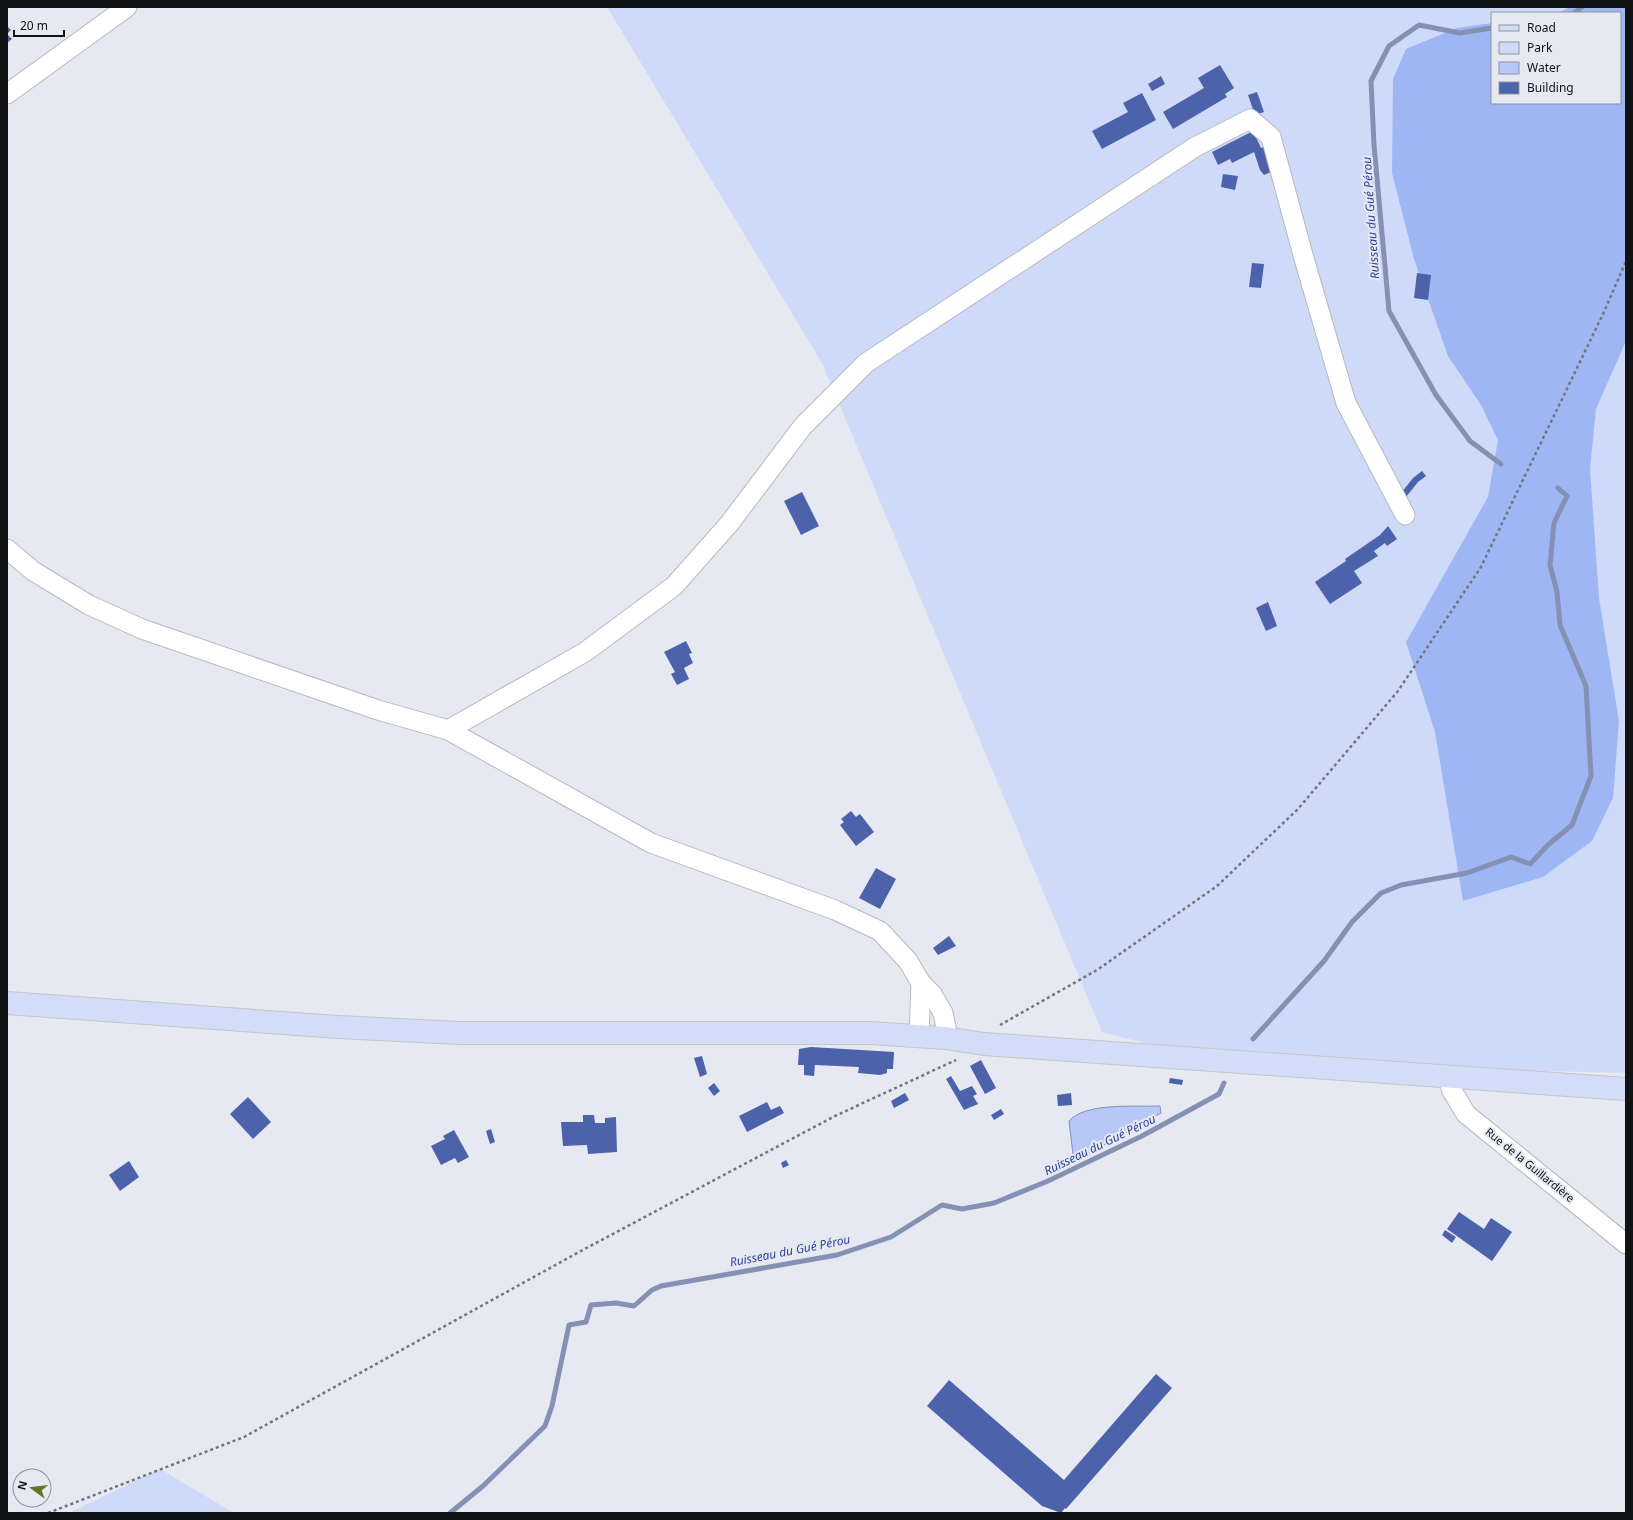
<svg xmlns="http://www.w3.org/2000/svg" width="1633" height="1520" font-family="'Noto Sans',sans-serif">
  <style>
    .green { fill: #cfdaf8; fill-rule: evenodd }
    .forest { fill: #9fb6f5 }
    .water { fill: #b6c7f8; stroke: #8491b4 }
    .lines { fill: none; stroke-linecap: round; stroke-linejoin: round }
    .stream { stroke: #8491b4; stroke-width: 5 }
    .building { fill: #4c62aa }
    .minor-casing { stroke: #b6b9c0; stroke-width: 21 }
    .major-casing { stroke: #c6c6c7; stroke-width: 24 }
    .path { stroke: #73757a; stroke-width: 2.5; stroke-dasharray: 3 3; stroke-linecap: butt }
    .minor { stroke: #fff; stroke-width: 19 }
    .major { stroke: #d4ddf7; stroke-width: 22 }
    .labels { text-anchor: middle; stroke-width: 4; stroke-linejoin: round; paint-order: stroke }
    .street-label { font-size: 11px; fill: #111214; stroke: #e6e9f1 }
    .water-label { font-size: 12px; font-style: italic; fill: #2d439c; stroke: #e6e9f1 }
  </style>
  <rect width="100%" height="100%" fill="#e6e9f1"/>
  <g class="green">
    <path d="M607,7H1626V1073L1499,1070L1244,1069L1102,1032L822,363ZM1492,13H1620V103H1492Z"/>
    <path d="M160,1469L234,1513H69Z"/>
  </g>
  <path class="forest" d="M1569,7H1626V341L1596,409L1590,469L1599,598L1619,721L1613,798L1592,841L1543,877L1463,901L1435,732L1406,642L1488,497L1498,440L1481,405L1448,356L1414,259L1392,173L1393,79L1406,49L1457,28L1492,23V103H1620V13H1559Z"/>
  <path class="water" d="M1160,1106L1161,1113L1081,1158L1073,1154L1069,1121C1086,1102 1135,1107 1160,1106Z"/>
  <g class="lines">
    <g class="stream">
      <path d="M1574,13L1582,7"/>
      <path d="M1492,28L1460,33L1419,25L1389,46L1371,81L1374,145L1389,311L1436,395L1470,441L1501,464"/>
      <path d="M1253,1039L1324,961L1352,922L1381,893L1401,885L1467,873L1511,857L1530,864L1549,844L1572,825L1591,776L1586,686L1560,625L1557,592L1550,565L1554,523L1567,496L1558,488"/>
      <path d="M450,1513L483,1486L545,1426L552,1406L569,1325L586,1322L591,1305L616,1303L634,1306L652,1290L661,1286L837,1255L891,1237L942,1205L962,1209L994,1203L1048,1181L1142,1136L1219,1094L1224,1083"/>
    </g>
  </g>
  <g class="building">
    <path d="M7,26L11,30L7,34L12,39L7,43Z"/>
    <path d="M1220,65L1234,88L1225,94L1227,97L1173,129L1163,112L1204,88L1198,78Z"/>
    <path d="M1161,76L1165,84L1152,91L1148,84Z"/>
    <path d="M1257,92L1264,112L1255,115L1248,95Z"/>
    <path d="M1142,93L1156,120L1102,149L1092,131L1128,112L1123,103Z"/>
    <path d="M1253,131L1261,148L1264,147L1271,172L1264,175L1260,170L1254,152L1232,163L1230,159L1218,165L1212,152Z"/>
    <path d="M1223,174L1238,176L1235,190L1221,187Z"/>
    <path d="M1252,263L1264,264L1261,288L1249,287Z"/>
    <path d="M1417,273L1431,275L1428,300L1414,298Z"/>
    <path d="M1422,471L1426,476L1418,482L1406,497L1401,493L1413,478Z"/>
    <path d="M802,492L819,526L801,535L784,501Z"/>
    <path d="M1388,526L1397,539L1387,546L1385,543L1374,551L1378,556L1354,571L1362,583L1330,604L1315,582L1346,561L1345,559L1380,535Z"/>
    <path d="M1268,602L1277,626L1266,631L1256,608Z"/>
    <path d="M686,641L692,653L689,654L693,663L684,668L689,679L677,685L671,674L675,672L664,652Z"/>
    <path d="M851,811L856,817L860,814L874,832L856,846L840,825L844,822L841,819Z"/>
    <path d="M876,868L896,879L880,909L859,898Z"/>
    <path d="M949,936L956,946L938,955L933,948Z"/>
    <path d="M811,1047L894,1052L893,1069H887V1073L880,1075L858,1073L859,1067L815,1065L814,1076L804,1075V1065H798L799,1049Z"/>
    <path d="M702,1056L707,1074L700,1077L694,1058Z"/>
    <path d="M981,1060L996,1088L985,1094L970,1066Z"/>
    <path d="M951,1076L960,1091L972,1086L977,1094L973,1096L978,1104L964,1110L946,1079Z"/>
    <path d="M1170,1078L1183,1080L1182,1085L1169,1083Z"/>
    <path d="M714,1083L720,1091L714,1096L708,1088Z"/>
    <path d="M905,1093L909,1100L894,1108L891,1101Z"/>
    <path d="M1071,1093L1072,1105L1058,1106L1057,1095Z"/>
    <path d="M248,1097L271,1122L253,1139L230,1114Z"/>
    <path d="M767,1102L771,1110L780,1106L784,1113L747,1132L739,1116Z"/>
    <path d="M1001,1109L1004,1114L994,1120L991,1115Z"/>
    <path d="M583,1115H594L595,1123H605V1118L616,1117L617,1152L588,1154L587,1145L563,1146L561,1122H583Z"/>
    <path d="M491,1129L495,1142L490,1144L486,1131Z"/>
    <path d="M454,1130L469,1157L458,1163L455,1158L441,1165L431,1146L445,1139L443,1136Z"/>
    <path d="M786,1160L789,1165L783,1168L781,1163Z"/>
    <path d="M129,1161L139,1177L120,1191L109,1175Z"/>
    <path d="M1459,1212L1484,1229L1491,1218L1512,1232L1492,1261L1447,1229Z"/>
    <path d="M1445,1230L1456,1237L1452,1243L1442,1235Z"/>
    <path d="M1156,1374L1172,1388L1066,1509L1065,1508L1061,1513L1042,1506L927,1406L949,1380L1064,1480Z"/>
  </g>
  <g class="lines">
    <defs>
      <g id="minor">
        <path d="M7,94L127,7"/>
        <path d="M7,549L33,571L89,605L142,629L378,710L448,730L651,843L835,910L880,931L908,961L921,983L932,994L943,1013L946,1027L945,1038"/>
        <path d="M448,730L585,652L674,586L729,524L803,426L866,363L1195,147L1250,119L1271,137L1303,255L1346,403L1405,515"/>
        <path d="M919,1036L921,983"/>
        <path d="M1450,1076L1451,1089L1466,1114L1626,1244"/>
      </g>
      <path id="major" d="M7,1003L338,1027L459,1033H871L945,1038L984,1044L1626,1089"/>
    </defs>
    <use href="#minor" class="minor-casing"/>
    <use href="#major" class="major-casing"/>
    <g class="path">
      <path d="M1000,1025L1097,970L1217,886L1298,809L1398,691L1481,567L1604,312L1626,261"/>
      <path d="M48,1513L244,1437L579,1252L752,1160L835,1116L956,1060"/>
    </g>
    <use href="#minor" class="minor"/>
    <use href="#major" class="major"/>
  </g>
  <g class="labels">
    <g class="street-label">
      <text transform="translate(1530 1165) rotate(39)" y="4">Rue de la Guillardière</text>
    </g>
    <g class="water-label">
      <text transform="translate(1371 218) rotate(-94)" y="4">Ruisseau du Gué Pérou</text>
      <text transform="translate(1100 1145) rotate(-26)" y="4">Ruisseau du Gué Pérou</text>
      <text transform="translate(790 1251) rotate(-11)" y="4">Ruisseau du Gué Pérou</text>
    </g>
  </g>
  <rect width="1633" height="1520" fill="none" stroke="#111214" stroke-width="16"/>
  <rect x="1491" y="12" width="130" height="92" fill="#e6e9f1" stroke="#919399"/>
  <rect x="1499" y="25" width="20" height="6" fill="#d4ddf7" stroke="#919399"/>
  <text x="1527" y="32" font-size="12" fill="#111214">Road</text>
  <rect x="1499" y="42" width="20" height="12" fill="#cfdaf8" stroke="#919399"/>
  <text x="1527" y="52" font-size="12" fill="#111214">Park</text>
  <rect x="1499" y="62" width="20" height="12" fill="#b6c7f8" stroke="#919399"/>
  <text x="1527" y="72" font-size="12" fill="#111214">Water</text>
  <rect x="1499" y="82" width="20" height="12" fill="#4c62aa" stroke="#919399"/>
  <text x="1527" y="92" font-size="12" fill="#111214">Building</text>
  <g transform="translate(32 1488) rotate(285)"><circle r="19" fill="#e6e9f1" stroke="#919399"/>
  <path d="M0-3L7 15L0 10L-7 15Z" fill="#667522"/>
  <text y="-6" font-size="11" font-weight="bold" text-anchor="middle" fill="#111214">N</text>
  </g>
  <path d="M14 30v6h50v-6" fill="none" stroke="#111214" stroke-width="2"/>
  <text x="20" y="30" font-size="12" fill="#111214" stroke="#e6e9f1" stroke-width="3" paint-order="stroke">20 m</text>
</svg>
